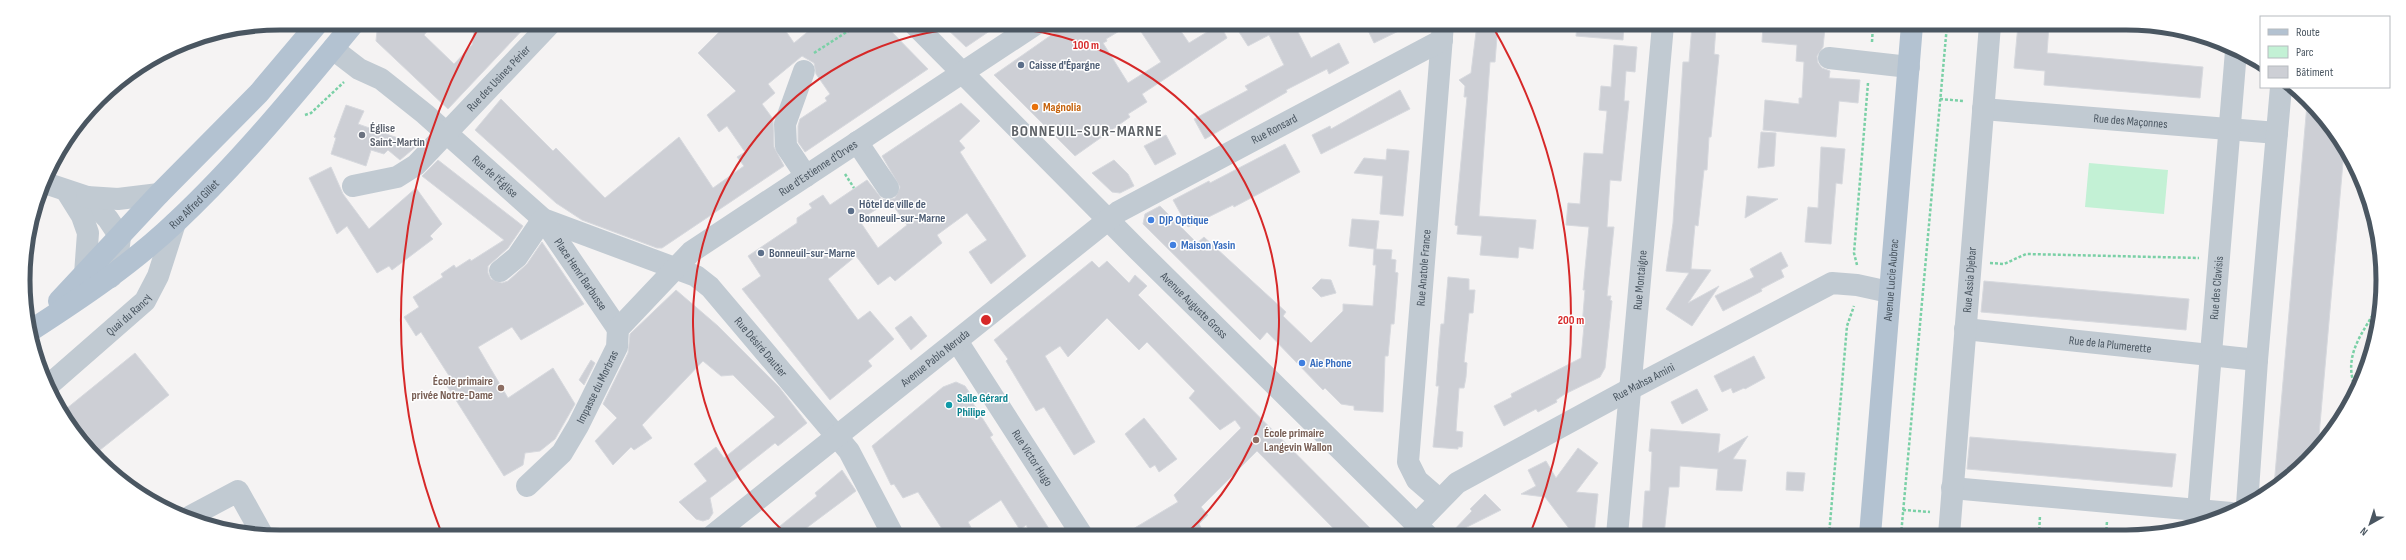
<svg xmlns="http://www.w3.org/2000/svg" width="2406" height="560" font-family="'Sofia Sans Condensed',sans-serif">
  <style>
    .green { fill: #c3f1d5 }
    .building { fill: #cdcfd5; stroke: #d7d9de; fill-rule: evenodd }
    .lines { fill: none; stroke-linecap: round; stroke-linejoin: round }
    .path { stroke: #7ad0a6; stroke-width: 2.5; stroke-dasharray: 3 2; stroke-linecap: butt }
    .minor { stroke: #c1cad2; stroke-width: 22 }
    .major { stroke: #b3c2d1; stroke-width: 22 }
    .ring { fill: none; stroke: #d62828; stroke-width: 2 }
    .service-dot { fill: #5c6f8a; stroke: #fff; stroke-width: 1.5 }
    .food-dot { fill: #e8710a; stroke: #fff; stroke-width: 1.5 }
    .worship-dot { fill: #6b7280; stroke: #fff; stroke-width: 1.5 }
    .shop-dot { fill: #3f7fe0; stroke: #fff; stroke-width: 1.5 }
    .education-dot { fill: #8d6e63; stroke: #fff; stroke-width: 1.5 }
    .culture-dot { fill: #0f9aa8; stroke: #fff; stroke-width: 1.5 }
    .labels { text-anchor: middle; stroke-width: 3; stroke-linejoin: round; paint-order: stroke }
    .service-label { font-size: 12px; font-weight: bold; fill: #4e5e75; stroke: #fff; text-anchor: start }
    .street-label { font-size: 12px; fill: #4a5661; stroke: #fff }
    .food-label { font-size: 12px; font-weight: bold; fill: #c56008; stroke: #fff; text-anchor: start }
    .worship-label { font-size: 12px; font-weight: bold; fill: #5b616d; stroke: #fff; text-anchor: start }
    .shop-label { font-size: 12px; font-weight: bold; fill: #366cbe; stroke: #fff; text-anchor: start }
    .education-label { font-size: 12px; font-weight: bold; fill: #785e54; stroke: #fff; text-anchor: end }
    .culture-label { font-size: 12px; font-weight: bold; fill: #0d838f; stroke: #fff; text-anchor: start }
    .district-label { font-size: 16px; font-weight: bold; letter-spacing: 1px; fill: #5f6368; stroke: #fff }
    .rim { fill: none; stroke: #4a5661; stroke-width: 5 }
    .centre { fill: #d62828; stroke: #fff; stroke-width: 2 }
    .ring-label { font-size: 12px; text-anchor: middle; font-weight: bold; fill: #d62828; stroke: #fff; stroke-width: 3; stroke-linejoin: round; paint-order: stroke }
  </style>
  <rect width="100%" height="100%" fill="#f5f3f3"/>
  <path class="green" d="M2089,163L2168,170L2164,214L2085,207Z"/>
  <g class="building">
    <path d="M384,23H434L424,35L454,64L472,45L474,31L502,23H529L448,109L376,41L377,31Z"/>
    <path d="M727,24H781L794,43L817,24H884L928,69L805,152L798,142V126L800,119L827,101L825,98L830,94L816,74L814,63L802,56L768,84L775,93L762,104L773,119L774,147L784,166L662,248H657L582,220L556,203L475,130L501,99L553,151L556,148L605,198L679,137L713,188L744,166L737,157L745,152L727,126L719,132L707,115L736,91L698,53Z"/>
    <path d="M942,24H1000L966,47Z"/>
    <path d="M1067,24H1131L1106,39L1107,41L1103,43L1128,83L1161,62L1136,24H1176L1189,43L1220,24L1227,38L1142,94L1147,102L1128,114L1130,117L1075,156L994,75Z"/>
    <path d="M1255,24H1294L1311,58L1339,43L1349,63L1329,74L1327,69L1286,90L1287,92L1205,139L1194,119L1248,90L1245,86L1284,65L1269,35L1248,46L1239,32Z"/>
    <path d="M1365,24H1413L1374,43Z"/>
    <path d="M1477,24H1498L1495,62H1490L1479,216L1536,220L1533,249L1519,247L1518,258L1480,255L1482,236L1457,234L1458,226L1455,225L1467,97H1464L1465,86L1459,80L1471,73Z"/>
    <path d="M1577,25H1624L1623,40L1576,36Z"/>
    <path d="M1692,25L1716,27L1714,54L1719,55L1711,137H1709L1707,170H1704L1698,226L1695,225L1691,269L1711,270L1688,303L1719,286L1692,326L1666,309L1689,273L1666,271L1673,223L1683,62H1689Z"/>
    <path d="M1763,25H1806L1825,28L1823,47L1817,56L1818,63L1822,68L1830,71L1829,78L1860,80L1858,103L1839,101L1836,137L1763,130L1765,100L1799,104V98H1802L1804,62L1796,61L1797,45L1762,42Z"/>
    <path d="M2018,25H2049L2047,53L2203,67L2200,98L2044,85L2045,71L2014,68Z"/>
    <path d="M1614,45L1637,47L1635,72L1626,71L1624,101H1629L1621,181L1610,180L1607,227H1614L1607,296H1611L1610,300L1612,301L1605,368L1600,377L1565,394L1556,400L1557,402L1538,412L1536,409L1504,426L1494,406L1512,397L1511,394L1581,358L1584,326H1582L1585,290H1583L1589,227L1566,225L1568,203L1580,204L1584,153L1603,154L1607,111L1599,110L1601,86L1611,87Z"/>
    <path d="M1400,90L1410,109L1321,154L1312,135L1330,126L1331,129Z"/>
    <path d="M961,103L980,121L959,141L965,148L960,152L1026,256L991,284L969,252L987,240L967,213L937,235L942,243L895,281L890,276L878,285L856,256L828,279L858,320L870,311L894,339L868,361L872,366L830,400L742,289L761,276L748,256L797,223V218L812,208L809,204L823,195L830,205L867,180L882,199L888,200L895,198L900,187L882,156ZM890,201L907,225L878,248L859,220Z"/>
    <path d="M2307,104L2330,124L2344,151L2318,447L2308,462L2274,486Z"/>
    <path d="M346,105L364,111L358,124L418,145L400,160L388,150L384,154L371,150L366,166L331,154L336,138L334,137Z"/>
    <path d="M1761,132L1776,133L1774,166L1758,168Z"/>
    <path d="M1166,135L1176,154L1155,165L1144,146Z"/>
    <path d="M1285,144L1300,172L1234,207L1233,205L1188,227L1173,200L1209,181L1210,183Z"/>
    <path d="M1821,147L1845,149L1842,184L1836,183L1831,244L1805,242L1808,207L1818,208Z"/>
    <path d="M1387,149L1409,151L1403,216L1380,214L1383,176L1354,173L1364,158L1386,160Z"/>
    <path d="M438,160L523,226L508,248L488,266V273L491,279L502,283L508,281L527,264L542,242L584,304L521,340L512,327L478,347L508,398L553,368L575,404L555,439L540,451L525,453L523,465L504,476L447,386L453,382L421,332L416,336L404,317L419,307L413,297L443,277L441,274L454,265L456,268L470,259L471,261L504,240L422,176Z"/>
    <path d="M1114,160L1128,174L1134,186L1120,193L1112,192L1092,173Z"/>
    <path d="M331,167L343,194L369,229L416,188L442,224L430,236L433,239L392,270L389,266L377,273L347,226L337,234L309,178Z"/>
    <path d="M1747,196L1778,199L1745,218Z"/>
    <path d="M1160,206L1197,243L1204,237L1286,312L1283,316L1311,343L1343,311V304L1373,306L1376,265H1373L1374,249L1349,246L1352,219L1379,221L1376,249L1392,250L1391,259L1396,260L1395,272L1398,273L1394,324H1391L1388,356H1385L1383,412L1354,410V406L1341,404L1325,388L1323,390L1267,332L1260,340L1143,224L1145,214Z"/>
    <path d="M1781,252L1788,266L1781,270L1784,277L1761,289L1762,291L1723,311L1715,296L1754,277L1750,269Z"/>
    <path d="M1092,261L1099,268L1107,261L1129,283L1135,275L1147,286L1138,295L1377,535H1340L1257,451L1201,507L1208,515L1199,524L1205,535H1123L1178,502L1174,495L1241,428L1235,420L1220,430L1189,398L1195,391L1147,342L1139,350L1107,318L1068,357L1060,346L1045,356L1095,442L1074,455L1044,407L1036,411L1006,361L1008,359L994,340Z"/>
    <path d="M1448,277L1469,279V290H1475L1473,313H1469L1464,362L1467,363L1466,377L1464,388H1459L1456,431L1463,432L1462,447H1458V449L1433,447L1439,386H1436L1439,347L1441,324H1444Z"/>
    <path d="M1321,279L1331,280L1336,293L1321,297L1312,288Z"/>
    <path d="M1984,281L2189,299L2186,330L1981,312Z"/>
    <path d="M676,290L718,326L779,387L807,423L778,446L775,443L737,473L739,476L710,498L713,513L709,519L703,521L696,519L679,502L707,481L694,464L716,447L724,458L775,417L733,375L721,376L703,361L642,425L652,438L634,450L631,447L613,465L595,441L617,418L603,404L628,353L630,334Z"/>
    <path d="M911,316L927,336L911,350L895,328Z"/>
    <path d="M135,353L169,395L100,450L66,409Z"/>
    <path d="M1754,356L1765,378L1745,389L1744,388L1733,393L1731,388L1722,392L1714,376Z"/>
    <path d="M591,360L595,363L584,385L579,380Z"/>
    <path d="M956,382L965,386L974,399L971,400L993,435L990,437L1053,535H1032L1026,525L1020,530L1001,500L968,522L975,535H946L918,492L903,498L894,484L891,485L872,446L943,387Z"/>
    <path d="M1697,389L1708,410L1682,424L1671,402Z"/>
    <path d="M1144,418L1177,459L1159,472L1155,465L1150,468L1125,434Z"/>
    <path d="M1651,429L1720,434L1718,453L1748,436L1733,459L1746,460L1742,491L1716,490L1718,469L1680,466L1679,487H1669L1664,535H1642L1645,491H1650L1652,452L1649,451Z"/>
    <path d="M1970,437L2176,454L2172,487L1967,469Z"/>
    <path d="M1578,448L1598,463L1576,492L1598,494L1594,535H1574L1545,497L1521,494L1536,486L1528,470L1546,461L1556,478Z"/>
    <path d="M842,470L856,491L797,535H769L817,496L815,493Z"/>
    <path d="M1787,472L1805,473L1803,491L1786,490Z"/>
    <path d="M1485,494L1501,510L1453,534L1452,532L1472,511L1470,509Z"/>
  </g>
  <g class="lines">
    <g class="path">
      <path d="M1872,42L1873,25"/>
      <path d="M814,53L859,24"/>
      <path d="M1940,99L1963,101"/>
      <path d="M305,115L311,113L344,82"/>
      <path d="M845,174L854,188"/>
      <path d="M1990,263L2004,264L2026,254L2199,258"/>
      <path d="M1857,265L1854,253L1868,83"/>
      <path d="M2357,392C2340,355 2364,333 2380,302"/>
      <path d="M1903,510L1930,512"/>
      <path d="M1829,535L1847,326L1854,306"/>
      <path d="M1901,535L1947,25"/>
      <path d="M2039,535L2040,515"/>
      <path d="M2106,535L2107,521"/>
    </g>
    <g class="minor">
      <path id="s1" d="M914,24L1137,249L1427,535"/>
      <path id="s2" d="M333,49L359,69L381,79L425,114L543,219L696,276L710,287L849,451L893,535"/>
      <path d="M1829,58L1909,67"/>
      <path d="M804,71L785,124L786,146L806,176"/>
      <path id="s3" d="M1983,109L2277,133"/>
      <path d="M857,142L888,188"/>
      <path d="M45,183L87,197L108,219L120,237L117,261L111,277"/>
      <path id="s4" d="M353,186L397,177L416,165L551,23"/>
      <path d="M67,192L82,216L88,233L85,274"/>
      <path d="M87,197L118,199L159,194"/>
      <path id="s5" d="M500,271L517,257L543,219L618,329"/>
      <path id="s6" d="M1965,329L2257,360"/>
      <path id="s7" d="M957,341L1082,535"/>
      <path id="s8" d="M50,384L145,301L158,276L175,223"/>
      <path id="s9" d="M527,486L562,453L578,426L617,347L618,329L691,252L1036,24"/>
      <path d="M1952,488L2231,513"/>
      <path id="s10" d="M1439,499L1417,480L1408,462L1443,24"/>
      <path d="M2247,505L2257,360L2281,87"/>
      <path d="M191,516L238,491L262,534"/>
      <path id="s11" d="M2197,523L2236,51"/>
      <path id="s12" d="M1416,525L1457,483L1632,388L1832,283L1857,285L1889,292"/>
      <path id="s13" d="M713,535L1118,212L1442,40"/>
      <path id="s14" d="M1617,535L1663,25"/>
      <path id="s15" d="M1949,535L1990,25"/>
    </g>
    <g class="major">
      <path d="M59,301L159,194L259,93L318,23"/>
      <path id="s16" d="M30,331C81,298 132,264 176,222C239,163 299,90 354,23"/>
      <path id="s17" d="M1870,535L1912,25"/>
    </g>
  </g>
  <g class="ring">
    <path d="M786 534A293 293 0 1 1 1186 534"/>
    <path d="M442 534A585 585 0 0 1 479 27M1493 27A585 585 0 0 1 1530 534"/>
  </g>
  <g class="service-dot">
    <circle cx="1021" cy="65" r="4"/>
    <circle cx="851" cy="211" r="4"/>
    <circle cx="761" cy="253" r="4"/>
  </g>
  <circle class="food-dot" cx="1035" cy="107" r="4"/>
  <circle class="worship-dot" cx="362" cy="135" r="4"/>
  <g class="shop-dot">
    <circle cx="1151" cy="220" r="4"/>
    <circle cx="1173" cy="245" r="4"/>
    <circle cx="1302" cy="363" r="4"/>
  </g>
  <g class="education-dot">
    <circle cx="501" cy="388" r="4"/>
    <circle cx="1256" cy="440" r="4"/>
  </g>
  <circle class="culture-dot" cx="949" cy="405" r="4"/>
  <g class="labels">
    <g class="service-label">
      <text x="1029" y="69">Caisse d'Épargne</text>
      <text x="859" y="208">Hôtel de ville de<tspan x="859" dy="14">Bonneuil-sur-Marne</tspan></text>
      <text x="769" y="257">Bonneuil-sur-Marne</text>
    </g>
    <g class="street-label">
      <text dy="4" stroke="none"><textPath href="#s4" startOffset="187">Rue des Usines Périer</textPath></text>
      <text dy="4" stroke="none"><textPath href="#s3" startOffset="148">Rue des Maçonnes</textPath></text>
      <text dy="4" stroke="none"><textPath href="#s13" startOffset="695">Rue Ronsard</textPath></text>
      <text dy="4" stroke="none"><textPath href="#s9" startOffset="444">Rue d'Estienne d'Orves</textPath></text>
      <text dy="4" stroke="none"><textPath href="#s2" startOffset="207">Rue de l'Église</textPath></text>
      <text dy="4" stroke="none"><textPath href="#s16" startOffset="208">Rue Alfred Gillet</textPath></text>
      <text dy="4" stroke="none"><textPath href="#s10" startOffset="244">Rue Anatole France</textPath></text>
      <text dy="4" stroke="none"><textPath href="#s5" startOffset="135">Place Henri Barbusse</textPath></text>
      <text dy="4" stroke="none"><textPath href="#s14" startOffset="256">Rue Montaigne</textPath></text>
      <text dy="4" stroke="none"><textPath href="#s17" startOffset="256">Avenue Lucie Aubrac</textPath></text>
      <text dy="4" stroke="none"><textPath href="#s15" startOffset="256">Rue Assia Djebar</textPath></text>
      <text dy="4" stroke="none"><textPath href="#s11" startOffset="236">Rue des Clavisis</textPath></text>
      <text dy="4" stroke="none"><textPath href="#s1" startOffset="397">Avenue Auguste Gross</textPath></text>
      <text dy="4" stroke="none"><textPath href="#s8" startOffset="105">Quai du Rancy</textPath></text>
      <text dy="4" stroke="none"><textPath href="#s6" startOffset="146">Rue de la Plumerette</textPath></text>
      <text dy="4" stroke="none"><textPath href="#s2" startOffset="531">Rue Désiré Dautier</textPath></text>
      <text dy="4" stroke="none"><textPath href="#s13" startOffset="284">Avenue Pablo Neruda</textPath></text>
      <text dy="4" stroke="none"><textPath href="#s12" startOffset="271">Rue Mahsa Amini</textPath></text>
      <text dy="4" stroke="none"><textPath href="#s9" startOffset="123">Impasse du Morbras</textPath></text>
      <text dy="4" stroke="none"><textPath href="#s7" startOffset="139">Rue Victor Hugo</textPath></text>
    </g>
    <g class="food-label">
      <text x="1043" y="111">Magnolia</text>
    </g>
    <g class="worship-label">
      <text x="370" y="132">Église<tspan x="370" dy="14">Saint-Martin</tspan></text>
    </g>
    <g class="shop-label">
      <text x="1159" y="224">DJP Optique</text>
      <text x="1181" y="249">Maison Yasin</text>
      <text x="1310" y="367">Aie Phone</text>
    </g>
    <g class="education-label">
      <text x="493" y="385">École primaire<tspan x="493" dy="14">privée Notre-Dame</tspan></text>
      <text x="1264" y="437" text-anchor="start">École primaire<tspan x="1264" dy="14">Langevin Wallon</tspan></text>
    </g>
    <g class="culture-label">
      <text x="957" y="402">Salle Gérard<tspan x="957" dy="14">Philipe</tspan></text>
    </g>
    <g class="district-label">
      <text x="1087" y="136">BONNEUIL-SUR-MARNE</text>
    </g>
  </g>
  <path d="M0 0H2406V560H0ZM280 30H2126A250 250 0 0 1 2376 280V280A250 250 0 0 1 2126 530H280A250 250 0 0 1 30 280V280A250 250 0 0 1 280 30Z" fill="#fff" fill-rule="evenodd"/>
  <path class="rim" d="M280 30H2126A250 250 0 0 1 2376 280V280A250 250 0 0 1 2126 530H280A250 250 0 0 1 30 280V280A250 250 0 0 1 280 30Z"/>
  <circle cx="986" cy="320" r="6" class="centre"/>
  <g class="ring-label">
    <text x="1086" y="49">100 m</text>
    <text x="1571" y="324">200 m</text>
  </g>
  <rect x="2260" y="16" width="130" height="72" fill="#ffffff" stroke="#b7bbc0"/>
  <rect x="2268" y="29" width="20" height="6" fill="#b3c2d1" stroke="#b7bbc0"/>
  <text x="2296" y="36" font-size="12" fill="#4a5661">Route</text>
  <rect x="2268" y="46" width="20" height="12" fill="#c3f1d5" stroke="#b7bbc0"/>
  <text x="2296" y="56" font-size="12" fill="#4a5661">Parc</text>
  <rect x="2268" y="66" width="20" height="12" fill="#cdcfd5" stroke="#b7bbc0"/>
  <text x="2296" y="76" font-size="12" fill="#4a5661">Bâtiment</text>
  <g transform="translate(2370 524) rotate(219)" stroke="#ffffff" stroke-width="3" paint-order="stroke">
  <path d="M0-3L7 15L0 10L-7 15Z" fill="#4a5661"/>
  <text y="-6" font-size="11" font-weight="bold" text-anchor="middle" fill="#4a5661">N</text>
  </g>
</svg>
